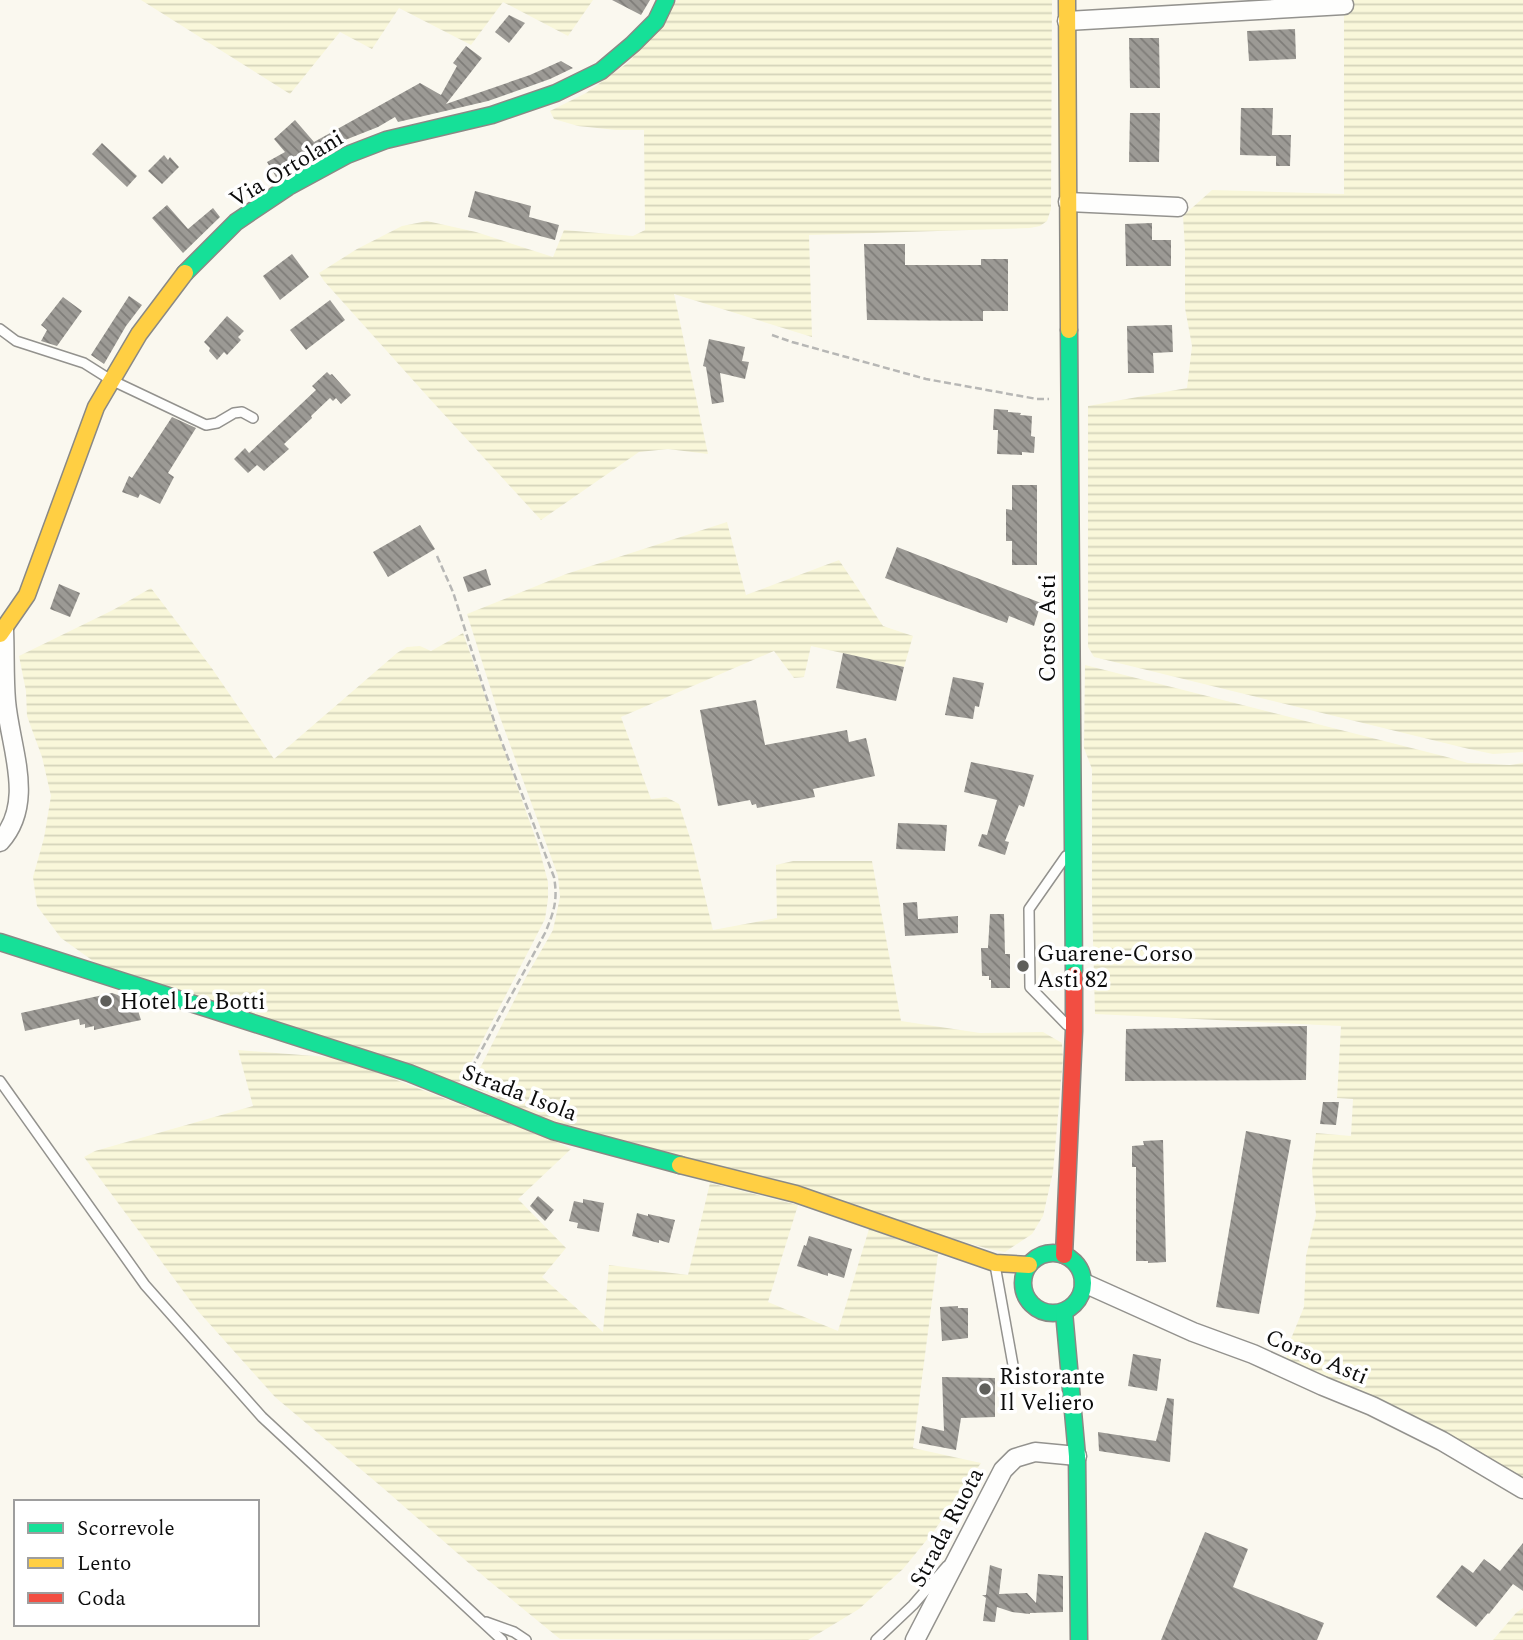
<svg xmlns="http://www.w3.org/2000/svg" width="1523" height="1640" font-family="Spectral,serif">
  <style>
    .farmland { fill: url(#farmland-rules) }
    .building { fill: url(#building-back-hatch) }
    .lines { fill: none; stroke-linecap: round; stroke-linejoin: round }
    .lane-casing { stroke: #93928e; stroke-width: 12 }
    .street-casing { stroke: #93928e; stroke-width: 21 }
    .fast-casing { stroke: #8a8985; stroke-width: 19 }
    .slow-casing { stroke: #8a8985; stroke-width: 19 }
    .jam-casing { stroke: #8a8985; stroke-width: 19 }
    .path { stroke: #b7b7b5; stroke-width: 2.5; stroke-dasharray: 7 3.5; stroke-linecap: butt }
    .lane { stroke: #fefefd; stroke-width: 9 }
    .street { stroke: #fefefd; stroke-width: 18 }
    .fast { stroke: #16e098; stroke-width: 16 }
    .slow { stroke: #ffcf43; stroke-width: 16 }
    .jam { stroke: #f24e42; stroke-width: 16 }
    .poi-dot { fill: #5f5f5b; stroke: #fff; stroke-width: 2.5 }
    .labels { text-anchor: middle; stroke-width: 7; stroke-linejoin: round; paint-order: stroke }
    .street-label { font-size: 23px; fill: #0c0c0c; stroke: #fff }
    .poi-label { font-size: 23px; fill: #0c0c0c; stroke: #fff; text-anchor: start }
  </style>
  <defs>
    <pattern id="farmland-rules" width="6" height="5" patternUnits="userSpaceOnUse" patternTransform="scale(1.75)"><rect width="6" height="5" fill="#f9f7da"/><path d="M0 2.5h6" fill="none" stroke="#d4d3ba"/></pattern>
    <pattern id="building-back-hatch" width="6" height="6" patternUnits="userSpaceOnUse" patternTransform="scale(1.75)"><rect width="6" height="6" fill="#9c9a95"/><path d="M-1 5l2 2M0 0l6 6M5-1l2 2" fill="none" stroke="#7e7c78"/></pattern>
  </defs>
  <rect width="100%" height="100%" fill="#faf8ef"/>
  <g class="farmland">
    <path d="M141,0H593L568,36L503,2L471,45L399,8L372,49L340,32L290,94Z"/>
    <path d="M677,0H1052L1051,209L1047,221L1040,226L1030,228L809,235L812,337L674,294L708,454L668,449L639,452L541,520L429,398L324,281L319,273L357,249L402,226L427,221L476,232L553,257L564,230L633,236L645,230L644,130H616L578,126L554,119L550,111L586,93L629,62Z"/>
    <path d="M1344,0H1523V752L1493,754L1469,749L1094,657L1088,647V406L1187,388L1192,346L1185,308V248L1183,216L1212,190L1344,194Z"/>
    <path d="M727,522L746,595L839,560L883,626L913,636L904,667L811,646L804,677L794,678L774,651L621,717L651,799L666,797L679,804L693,847L713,930L777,918L776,865L793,861H872L901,1021L980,1033L1043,1032L1062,1043L1063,1059L1053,1172L1043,1216L1032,1234L1005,1252L989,1249L562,1128L471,1086L526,977L553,930L560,897L558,876L497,709L467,614L566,574Z"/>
    <path d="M151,588L211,667L274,759L397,653L407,647L420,646L431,651L463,633L539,848L548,882V899L545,919L462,1080L458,1083L96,963L61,938L37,906L33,877L44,838L51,796L42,757L27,716L26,691L19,656L113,610Z"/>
    <path d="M1085,665L1447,757L1468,763L1510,765L1523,763V1482L1286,1361L1288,1346L1304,1307L1306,1256L1316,1215L1312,1170L1316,1133L1351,1136L1353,1099L1337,1098L1341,1026L1095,1014L1092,902V769L1084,748Z"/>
    <path d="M238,1050L340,1058L559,1143L571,1149L518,1199L566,1248L542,1277L603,1332L609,1265L688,1275L710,1183L798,1205L768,1302L838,1331L869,1229L938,1254L913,1448L981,1463L934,1531L903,1569L859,1609L808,1640L560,1639L488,1580L383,1488L275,1397L198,1311L84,1157L95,1151L253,1106Z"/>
    <path d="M1523,1608V1640H1493L1516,1613Z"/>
  </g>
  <g class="building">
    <path d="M612,0H650L641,15Z"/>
    <path d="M509,15L525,23L509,43L495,32Z"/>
    <path d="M1295,29L1296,59L1249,61L1247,31Z"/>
    <path d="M1129,38H1159L1160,88H1130Z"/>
    <path d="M466,46L482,58L446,104L530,75L561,61L573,68L550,79L488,101L398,122L395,117L378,127L340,142L276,177L267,162L285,152L274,139L295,120L314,142L420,83L441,95L457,66L453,63Z"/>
    <path d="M1241,108H1273L1272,135H1291L1290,166H1276V156L1240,155Z"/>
    <path d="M1130,113H1160L1159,162H1129Z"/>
    <path d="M102,143L137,176L127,187L92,154Z"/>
    <path d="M164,155L168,160L170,157L179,167L162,184L148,171Z"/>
    <path d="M475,191L531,206L529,217L559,225L555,240L468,217Z"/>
    <path d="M167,205L188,229L213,208L220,217L183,253L152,218Z"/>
    <path d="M1152,223V240H1171V266H1126L1125,224Z"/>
    <path d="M864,244H905V265H981V259H1008V311H983V321L867,320Z"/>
    <path d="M292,254L309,277L280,300L263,276Z"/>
    <path d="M129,296L142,305L126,326L104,364L91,355Z"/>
    <path d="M63,297L82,311L57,346L41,341L47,330L41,325Z"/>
    <path d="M330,300L345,320L306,350L290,330Z"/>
    <path d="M227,316L244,331L238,337L241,340L227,355L224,352L217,360L209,351L210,348L204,342Z"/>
    <path d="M1172,325L1173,352L1153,353L1154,373H1128L1127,326Z"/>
    <path d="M709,339L745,347L742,361L749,362L745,379L720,373L724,402L712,404L706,367L703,366Z"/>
    <path d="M327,372L330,375L332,374L351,395L341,404L336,398L333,401L330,398L311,416L312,418L284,444L289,449L264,471L257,465L248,473L234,459L245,448L249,453L316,390L312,386Z"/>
    <path d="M994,409L1008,410V412L1021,413L1020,415L1032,416L1031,436L1035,437L1034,453L1022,452V455L997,454L998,430H993Z"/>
    <path d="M172,417L196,428L168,473L174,477L160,504L140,494L138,498L122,492L129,476L132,478Z"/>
    <path d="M1012,485H1037V565H1012V541H1006V509L1012,510Z"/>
    <path d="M420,525L435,549L388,577L373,552Z"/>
    <path d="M897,547L1041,603L1034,626L1009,616L1007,623L885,578Z"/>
    <path d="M486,569L491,585L468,592L463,577Z"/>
    <path d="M59,584L80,593L70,617L50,609Z"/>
    <path d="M843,653L904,667L896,701L836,688Z"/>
    <path d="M953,677L984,683L979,707L975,706L973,719L945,715Z"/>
    <path d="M756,700L765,745L847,730L849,742L866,738L875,776L813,789L815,797L757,808L756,804L752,805L750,800L718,806L700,710Z"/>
    <path d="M971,762L1034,775L1024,807L1019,805L1005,841L1009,842L1005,855L978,846L982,834L987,835L997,800L964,792Z"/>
    <path d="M898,823L947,825L945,851L896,849Z"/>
    <path d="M917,902L918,919L958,916V933L905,936L903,903Z"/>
    <path d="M990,914H1004L1005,954H1010V988H991V980H989V976H982L981,948H988Z"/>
    <path d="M112,993L135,1001L141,1020L94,1030V1026L85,1028V1024L80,1025L79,1019L25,1031L21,1013Z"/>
    <path d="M1307,1026L1306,1080L1125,1081L1126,1029Z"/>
    <path d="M1323,1102H1339L1336,1125L1320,1124Z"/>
    <path d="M1246,1131L1291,1140L1259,1314L1216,1307Z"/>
    <path d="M1163,1140L1166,1262L1148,1263V1261H1136V1167H1132V1146L1144,1145L1143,1141Z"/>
    <path d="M538,1196L554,1210L545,1221L530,1206Z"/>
    <path d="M583,1199L604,1203L599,1232L577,1228L578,1223L569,1221L574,1201L583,1203Z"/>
    <path d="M637,1213L648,1216V1214L675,1220L669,1243L659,1240V1243L632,1236Z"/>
    <path d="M809,1236L852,1249L844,1278L828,1273V1276L797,1266L804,1245L806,1246Z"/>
    <path d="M958,1306V1308H968V1338L942,1341L940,1307Z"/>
    <path d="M1133,1354L1161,1359L1157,1391L1128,1386Z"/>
    <path d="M942,1377L995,1378V1417L961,1418L956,1450L919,1443L922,1426L944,1431Z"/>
    <path d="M1167,1398L1174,1399L1170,1462L1099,1451L1098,1432L1156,1441Z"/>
    <path d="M1205,1532L1248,1549L1233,1587L1324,1623L1317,1640H1161Z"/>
    <path d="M1523,1543V1591L1513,1584L1489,1614L1488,1613L1476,1627L1436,1597L1462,1565L1473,1573L1484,1559L1500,1571Z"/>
    <path d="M990,1565L1002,1569L999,1594L1027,1593L1036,1603L1038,1574L1063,1576V1612L1030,1613V1614L1012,1612L997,1607L995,1622L983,1621L986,1598L982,1595H986Z"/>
  </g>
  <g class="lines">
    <defs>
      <g id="lane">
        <path d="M0,329L16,341L84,363L111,380L206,425L217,423L234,413L242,412L253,418"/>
        <path d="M1066,856L1029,909L1030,987L1067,1025"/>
        <path d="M0,1081L145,1285L262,1417L502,1640"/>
        <path d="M995,1265L1013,1365"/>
        <path d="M486,1622L514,1632L526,1640"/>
        <path d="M876,1640L913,1605L947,1566"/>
      </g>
      <g id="street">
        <path d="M1067,21L1344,5"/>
        <path d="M1068,202L1178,207"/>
        <path d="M0,842C36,802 10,748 6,701C4,678 5,654 4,630"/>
        <path d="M1084,1283L1193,1332L1253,1354L1323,1386L1372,1406L1442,1441L1523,1489"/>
        <path d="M915,1640L1003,1470L1015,1458L1035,1452L1077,1456"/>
      </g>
      <g id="fast">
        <path d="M185,273L236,222L288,187L347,155L386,140L492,115L556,93L601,71L633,44L656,21L666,0"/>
        <path d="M1069,330L1074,975"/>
        <path d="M0,942L409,1073L553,1131L680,1165"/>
        <circle cx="1053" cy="1283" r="30"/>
        <path d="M1064,1312L1077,1456L1079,1640"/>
      </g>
      <g id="slow">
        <path d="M1067,0L1069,330"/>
        <path d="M0,634L27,595L96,407L139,334L185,273"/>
        <path d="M680,1165L796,1194L995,1263L1029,1265"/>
      </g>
      <path id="jam" d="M1064,1255L1074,1031V975"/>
    </defs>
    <use href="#lane" class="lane-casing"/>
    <use href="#street" class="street-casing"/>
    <use href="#fast" class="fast-casing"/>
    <use href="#slow" class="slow-casing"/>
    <use href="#jam" class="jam-casing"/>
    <g class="path">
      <path d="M772,335L792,342L926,379L1037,399H1049"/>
      <path d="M437,556L453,592L496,727L554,877C558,900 554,912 545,933L469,1073"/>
    </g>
    <use href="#lane" class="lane"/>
    <use href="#street" class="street"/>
    <use href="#fast" class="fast"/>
    <use href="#slow" class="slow"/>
    <use href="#jam" class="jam"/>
  </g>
  <g class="poi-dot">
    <circle cx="1023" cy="966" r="7"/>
    <circle cx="106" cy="1001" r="7"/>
    <circle cx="985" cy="1389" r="7"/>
  </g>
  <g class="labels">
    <g class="street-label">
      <text transform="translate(286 168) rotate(-31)" y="8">Via Ortolani</text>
      <text transform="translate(1047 628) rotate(-90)" y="8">Corso Asti</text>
      <text transform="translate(520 1092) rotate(21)" y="8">Strada Isola</text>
      <text transform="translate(1317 1356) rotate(23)" y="8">Corso Asti</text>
      <text transform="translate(946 1527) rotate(-62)" y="8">Strada Ruota</text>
    </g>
    <g class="poi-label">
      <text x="1037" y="961">Guarene-Corso<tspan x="1037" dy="26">Asti 82</tspan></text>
      <text x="120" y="1009">Hotel Le Botti</text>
      <text x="999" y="1384">Ristorante<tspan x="999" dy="26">Il Veliero</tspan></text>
    </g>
  </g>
  <rect x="14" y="1500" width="245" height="126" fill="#ffffff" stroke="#9e9e9e" stroke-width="2"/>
  <rect x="28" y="1523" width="35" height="10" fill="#16e098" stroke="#9e9e9e" stroke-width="2"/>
  <text x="77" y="1535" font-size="21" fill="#0c0c0c">Scorrevole</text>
  <rect x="28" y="1558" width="35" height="10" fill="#ffcf43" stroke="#9e9e9e" stroke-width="2"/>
  <text x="77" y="1570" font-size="21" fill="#0c0c0c">Lento</text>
  <rect x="28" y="1593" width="35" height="10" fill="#f24e42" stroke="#9e9e9e" stroke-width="2"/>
  <text x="77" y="1605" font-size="21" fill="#0c0c0c">Coda</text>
</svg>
